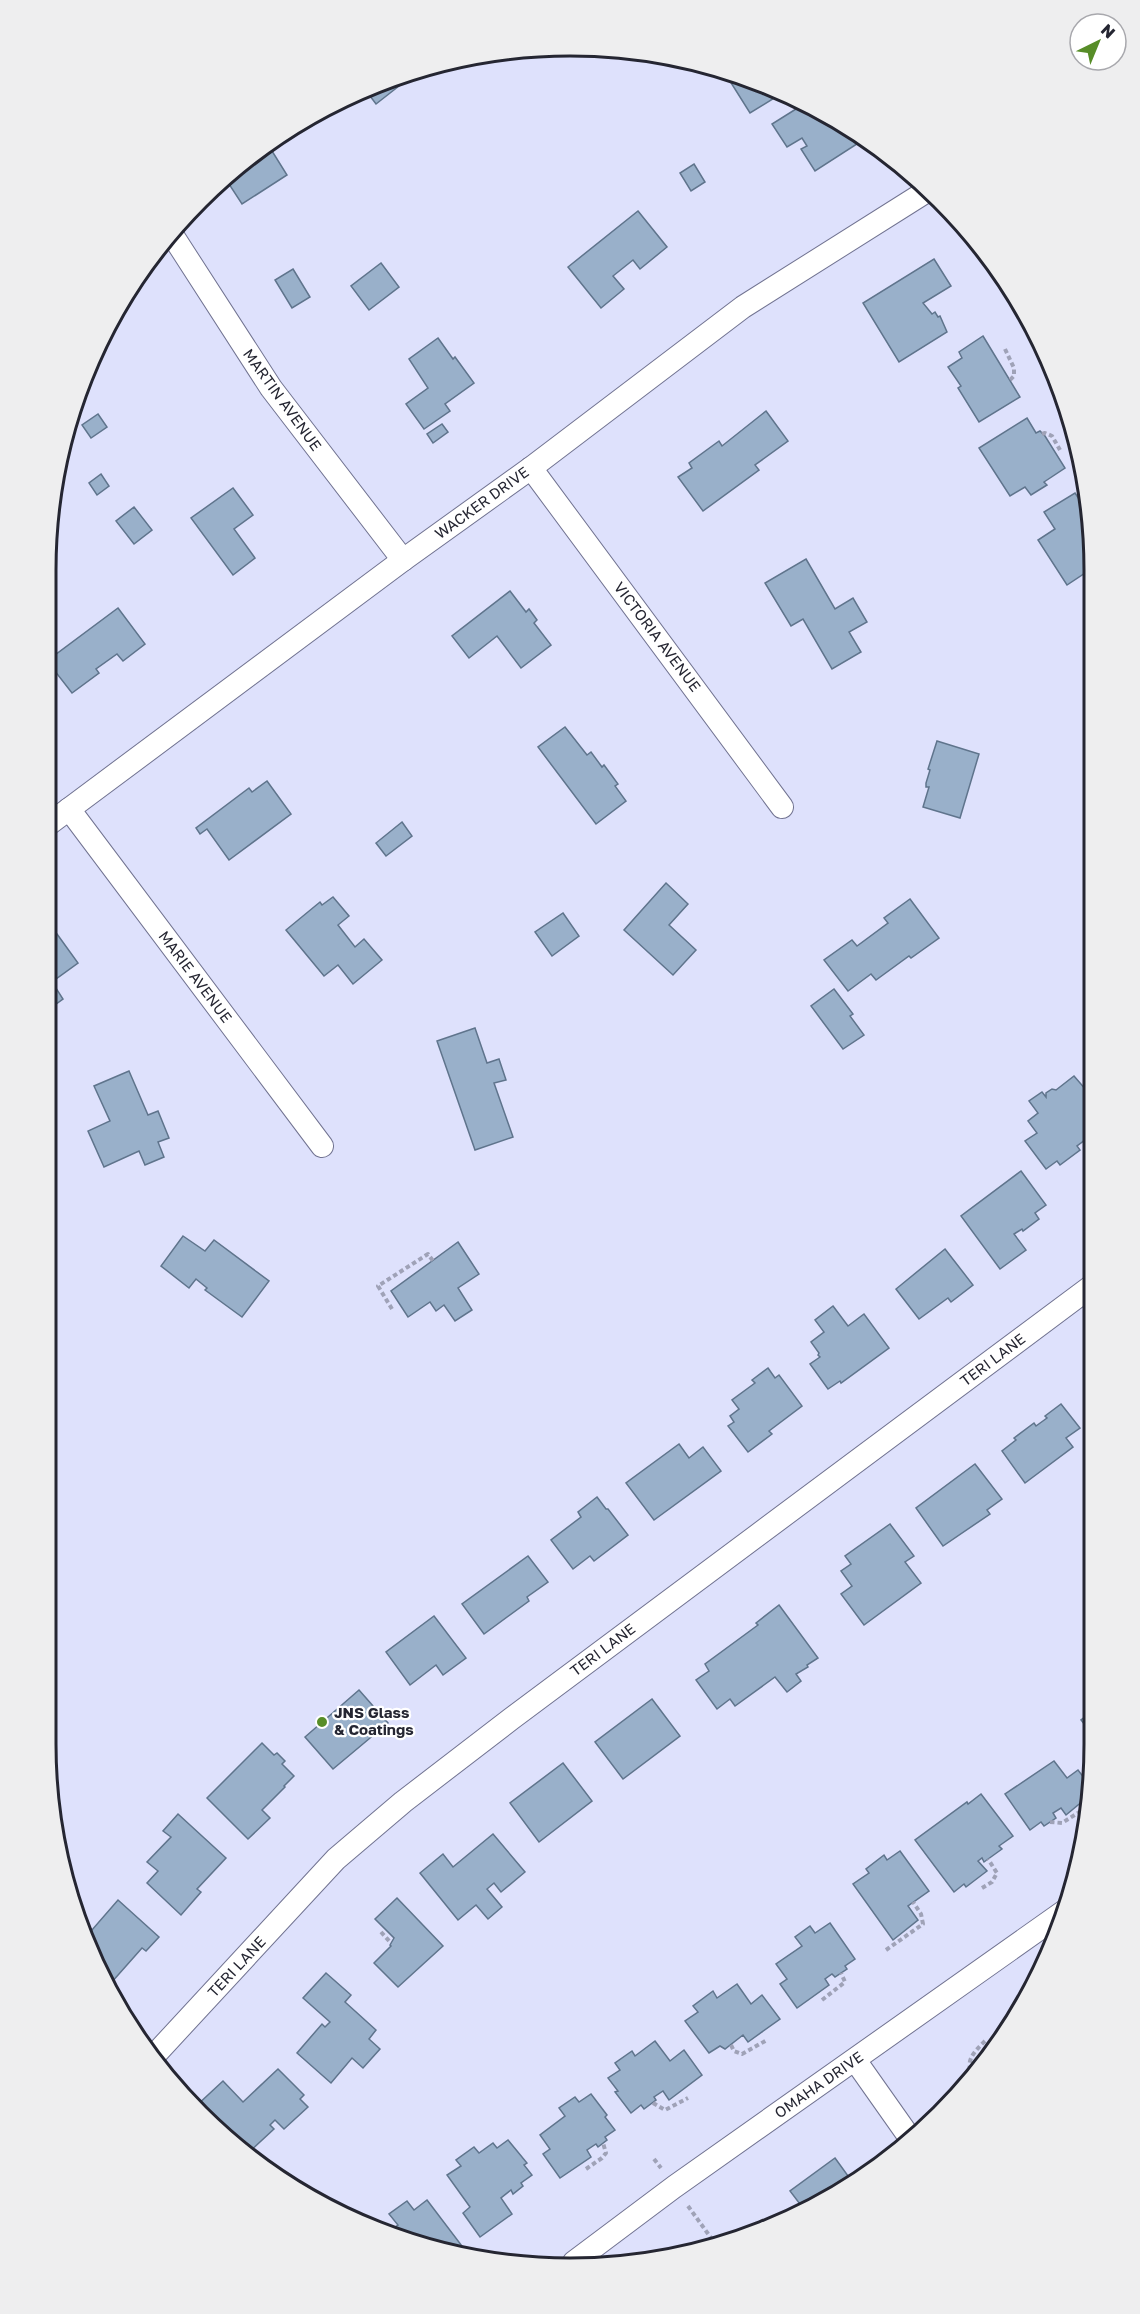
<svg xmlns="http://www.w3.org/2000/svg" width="1140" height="2314" font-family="'Golos Text',sans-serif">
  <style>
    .building { fill: #99b0ca; stroke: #5f748c; stroke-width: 1.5 }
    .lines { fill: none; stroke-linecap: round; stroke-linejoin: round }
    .street-casing { stroke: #717391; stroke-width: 24 }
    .path { stroke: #9fa2b7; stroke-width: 4; stroke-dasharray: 4.5 3; stroke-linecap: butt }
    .street { stroke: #fff; stroke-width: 22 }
    .poi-dot { fill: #578d28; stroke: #fff; stroke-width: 2 }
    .labels { text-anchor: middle; stroke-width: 4.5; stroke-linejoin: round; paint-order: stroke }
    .street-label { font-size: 15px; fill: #252632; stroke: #fff }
    .poi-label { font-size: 15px; font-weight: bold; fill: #252632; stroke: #fff; text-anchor: start }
    .rim { fill: none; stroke: #252632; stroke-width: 3 }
  </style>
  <rect width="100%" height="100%" fill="#dee1fc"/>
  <g class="building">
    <path d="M723,70L771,85L784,92L750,113Z"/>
    <path d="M404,74L408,79L376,104L364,88Z"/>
    <path d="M804,104L855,134L860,142L815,171L801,149L807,146L802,138L787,147L772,124Z"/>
    <path d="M267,143L287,175L242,204L225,178Z"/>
    <path d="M694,164L705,182L691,191L680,173Z"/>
    <path d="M638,211L667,247L640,269L633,260L613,276L624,289L601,308L568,267Z"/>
    <path d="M934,259L951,286L923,303L932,314L935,312L938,317L940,316L947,332L899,362L863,303Z"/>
    <path d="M381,263L399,287L369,310L351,286Z"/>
    <path d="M293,269L310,297L292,308L275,280Z"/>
    <path d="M983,336L1020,397L979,422L958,388L961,386L948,367L962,358L959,352Z"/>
    <path d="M438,338L453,359L455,357L474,383L445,404L450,411L424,429L406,404L428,388L409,359Z"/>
    <path d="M766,411L788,441L755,465L759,470L703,511L678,477L692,468L689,463L719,441L722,446Z"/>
    <path d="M98,414L107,427L91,438L82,425Z"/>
    <path d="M1027,418L1036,433L1040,431L1045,436L1065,468L1044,482L1047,485L1031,495L1025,487L1010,496L979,448Z"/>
    <path d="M442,424L448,432L433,443L427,434Z"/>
    <path d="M101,474L109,486L97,495L89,483Z"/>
    <path d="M233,488L253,515L234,529L255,558L233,575L191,518Z"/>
    <path d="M1075,493L1081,502L1086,499L1090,506L1091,569L1067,585L1038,540L1055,529L1044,512Z"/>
    <path d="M134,507L152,530L134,544L116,521Z"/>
    <path d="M806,559L835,609L853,598L867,622L849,632L861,652L832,669L803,619L791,626L765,583Z"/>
    <path d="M510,591L526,612L529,609L537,620L534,623L551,645L521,668L497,636L469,658L452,636Z"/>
    <path d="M118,608L145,644L123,661L117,654L96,669L99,673L72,693L47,661Z"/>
    <path d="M565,727L587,755L591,752L602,767L604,765L618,784L615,786L626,801L596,824L538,747Z"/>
    <path d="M937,741L979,754L960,818L923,807L929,787H926V783L930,770L928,769Z"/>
    <path d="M267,781L291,814L229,860L207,829L200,834L196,828L249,788L252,792Z"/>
    <path d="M402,822L412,836L386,856L376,843Z"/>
    <path d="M666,883L688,904L669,925L696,950L673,975L624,930Z"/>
    <path d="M333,897L349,916L338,925L355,947L364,939L382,960L353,984L338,965L324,976L286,930L320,902L322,905Z"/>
    <path d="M910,899L939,938L911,958L909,956L876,980L871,974L848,991L824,960L852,940L857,946L888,923L884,918Z"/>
    <path d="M563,913L579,936L552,956L535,932Z"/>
    <path d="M57,934L78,963L52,982L63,999L45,1012V942Z"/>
    <path d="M834,989L853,1014L850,1016L864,1035L843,1049L811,1006Z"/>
    <path d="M475,1028L487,1063L499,1059L506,1080L494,1083L513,1137L475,1150L437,1041Z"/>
    <path d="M129,1071L148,1115L158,1111L169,1138L158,1142L164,1157L145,1165L139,1151L104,1167L88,1131L110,1121L94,1086Z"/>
    <path d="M1074,1076L1093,1098V1134L1077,1146L1080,1150L1060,1165L1057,1161L1046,1169L1025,1141L1037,1133L1028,1121L1038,1113L1029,1101L1042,1092L1046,1097V1093L1052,1089L1056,1090Z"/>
    <path d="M1021,1171L1046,1205L1035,1213L1039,1219L1023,1231L1022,1229L1014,1234L1026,1250L1000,1269L961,1216Z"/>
    <path d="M183,1236L205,1251L214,1240L269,1281L242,1317L205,1290L207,1288L196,1279L189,1288L161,1266Z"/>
    <path d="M458,1242L479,1274L458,1288L472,1310L455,1321L444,1305L436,1311L430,1302L408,1317L391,1291Z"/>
    <path d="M945,1249L973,1285L951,1302L948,1298L919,1319L896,1289Z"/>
    <path d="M833,1306L848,1326L864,1314L889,1348L841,1383L840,1381L828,1389L810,1364L820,1357L818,1355L819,1353L811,1342L824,1332L815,1320Z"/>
    <path d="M768,1368L775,1378L779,1375L802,1406L769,1431L772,1434L748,1452L728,1426L734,1422L730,1416L739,1409L732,1400L755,1383L752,1380Z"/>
    <path d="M1061,1404L1080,1428L1066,1438L1073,1447L1025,1483L1002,1451L1016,1440L1014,1438L1034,1423L1036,1426L1047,1418L1045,1416Z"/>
    <path d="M679,1444L689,1458L703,1447L721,1471L654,1520L626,1483Z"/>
    <path d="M975,1464L1002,1499L987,1510L990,1514L943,1546L916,1508Z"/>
    <path d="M597,1497L606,1509H608L628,1535L594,1561L590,1556L573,1569L551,1540L581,1517L578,1512Z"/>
    <path d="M890,1524L914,1556L905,1562L921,1583L864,1625L841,1594L852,1586L841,1571L851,1564L845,1556Z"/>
    <path d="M528,1556L548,1582L527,1597L529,1601L484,1634L462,1604Z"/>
    <path d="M779,1605L818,1658L807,1665L808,1667L796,1674L801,1681L787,1692L775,1677L735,1706L730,1699L717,1709L696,1680L709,1671L705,1664L758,1625L756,1623Z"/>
    <path d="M434,1616L466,1658L443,1675L436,1665L410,1685L386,1652Z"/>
    <path d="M359,1690L388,1723L333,1769L305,1737Z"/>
    <path d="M652,1699L680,1736L623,1779L595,1742Z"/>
    <path d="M1095,1699V1745L1089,1737L1092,1734L1081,1720L1094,1710L1089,1703Z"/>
    <path d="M262,1743L274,1755L277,1753L285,1761L282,1764L294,1776L284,1786L285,1787L262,1810L270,1818L248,1839L207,1798Z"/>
    <path d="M1054,1761L1067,1778L1078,1770L1091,1787L1090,1795L1066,1815L1061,1808L1053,1813L1056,1818L1044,1826L1041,1822L1030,1830L1005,1794Z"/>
    <path d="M563,1763L592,1801L539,1842L510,1803Z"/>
    <path d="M981,1794L1013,1836L999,1846L1002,1849L984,1862L982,1858L978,1861L987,1871L966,1887L964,1884L954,1892L915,1840L967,1802L968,1804Z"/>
    <path d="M178,1814L226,1858L197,1889L201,1892L181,1915L147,1883L158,1871L147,1862L171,1837L163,1831Z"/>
    <path d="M493,1834L525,1872L501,1892L494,1883L487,1889L502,1907L488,1919L476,1905L458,1920L420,1873L443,1854L453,1867Z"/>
    <path d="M900,1851L929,1891L908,1906L918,1920L893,1940L853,1884L869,1873L866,1869L884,1855L887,1860Z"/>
    <path d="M397,1898L443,1946L398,1987L374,1963L391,1946L390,1945L394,1938L375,1919Z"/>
    <path d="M118,1900L159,1937L146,1951L142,1948L111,1983L81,1929L86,1924L92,1930Z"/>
    <path d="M830,1923L855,1959L845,1966L847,1969L835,1977L832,1974L825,1979L829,1985L797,2008L780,1984L787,1979L776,1964L802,1946L795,1937L810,1926L815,1933Z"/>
    <path d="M326,1973L351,1995L345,2002L376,2030L369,2039L380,2049L363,2068L352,2058L331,2083L297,2053L322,2024L325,2027L330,2022L303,1998Z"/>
    <path d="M737,1984L751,2004L762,1995L780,2019L748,2042L743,2035L725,2049L720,2046L709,2053L685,2021L698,2012L693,2006L713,1991L717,1998Z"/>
    <path d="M1003,2040L983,2064L978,2057Z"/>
    <path d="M655,2041L670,2061L684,2050L702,2075L669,2100L663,2091L654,2097L656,2100L644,2109L641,2105L631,2113L615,2092L618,2091L608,2078L620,2070L615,2063L632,2051L635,2056Z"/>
    <path d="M278,2069L304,2095L300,2099L308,2107L284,2129L275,2120L270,2125L274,2129L246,2155L229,2142L195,2107L223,2081L243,2102Z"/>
    <path d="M591,2094L607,2115L605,2117L615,2130L605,2137L607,2140L598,2147L596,2144L587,2150L591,2157L560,2178L543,2154L550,2149L540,2135L565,2116L559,2108L575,2097L579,2102Z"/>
    <path d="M508,2140L527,2163L524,2165L532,2175L521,2183L523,2186L513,2194L511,2190L501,2198L512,2214L480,2237L463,2213L470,2207L447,2175L461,2166L456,2160L474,2147L479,2153L493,2143L497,2148Z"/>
    <path d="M835,2158L851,2180L806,2212L790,2191Z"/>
    <path d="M427,2200L465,2250L458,2255L391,2230L398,2225L389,2214L407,2201L414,2210Z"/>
  </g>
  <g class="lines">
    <defs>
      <g id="street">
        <path d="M171,233L271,388L403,560"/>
        <path d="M531,468L782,807"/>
        <path d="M69,809L322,1146"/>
        <path d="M45,827L403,560L531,468L743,307L927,191"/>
        <path d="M151,2059L336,1859L403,1802L511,1719L1093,1285"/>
        <path d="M855,2060L910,2138"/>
        <path d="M574,2262L674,2187L1066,1910"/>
      </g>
    </defs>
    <use href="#street" class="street-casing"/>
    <g class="path">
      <path d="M1005,349L1014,368V376L1010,380"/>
      <path d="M1042,434L1045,433L1052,436L1060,450"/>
      <path d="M392,1309L378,1286L428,1254L433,1261"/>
      <path d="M1050,1822L1062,1823L1081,1811"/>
      <path d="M982,1888L992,1882L997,1873L988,1859"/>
      <path d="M381,1932L391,1943"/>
      <path d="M886,1950L923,1924L921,1914L913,1902"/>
      <path d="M822,2000L845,1982L841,1973"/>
      <path d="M731,2045L734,2051L742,2054L767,2040"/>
      <path d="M973,2077C964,2061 974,2052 985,2041"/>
      <path d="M653,2103L665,2110L688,2098"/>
      <path d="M654,2159L661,2168"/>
      <path d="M586,2169L602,2158L606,2153L603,2143"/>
      <path d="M688,2206L714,2242"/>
    </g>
    <use href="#street" class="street"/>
  </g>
  <circle class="poi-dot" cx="322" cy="1722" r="6"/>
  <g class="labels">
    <g class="street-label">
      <text transform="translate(282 400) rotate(54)" y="5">MARTIN AVENUE</text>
      <text transform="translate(482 503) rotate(-36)" y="5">WACKER DRIVE</text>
      <text transform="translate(657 637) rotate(53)" y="5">VICTORIA AVENUE</text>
      <text transform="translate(195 977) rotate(53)" y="5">MARIE AVENUE</text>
      <text transform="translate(993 1360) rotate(-37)" y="5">TERI LANE</text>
      <text transform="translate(603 1650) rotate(-37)" y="5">TERI LANE</text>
      <text transform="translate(237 1967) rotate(-47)" y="5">TERI LANE</text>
      <text transform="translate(819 2085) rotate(-35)" y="5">OMAHA DRIVE</text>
    </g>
    <g class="poi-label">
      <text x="334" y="1718">JNS Glass<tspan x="334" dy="17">&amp; Coatings</tspan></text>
    </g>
  </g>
  <path d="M0 0H1140V2314H0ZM570 56H570A514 514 0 0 1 1084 570V1744A514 514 0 0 1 570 2258H570A514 514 0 0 1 56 1744V570A514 514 0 0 1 570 56Z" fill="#eeeeef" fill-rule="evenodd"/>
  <path class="rim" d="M570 56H570A514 514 0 0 1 1084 570V1744A514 514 0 0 1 570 2258H570A514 514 0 0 1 56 1744V570A514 514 0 0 1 570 56Z"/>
  <g transform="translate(1098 42) rotate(43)"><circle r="28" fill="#ffffff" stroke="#a8a8ad" stroke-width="1.5"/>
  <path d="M0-4.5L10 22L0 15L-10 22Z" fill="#578d28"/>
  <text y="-9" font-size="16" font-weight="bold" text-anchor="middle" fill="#252632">N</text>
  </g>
</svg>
